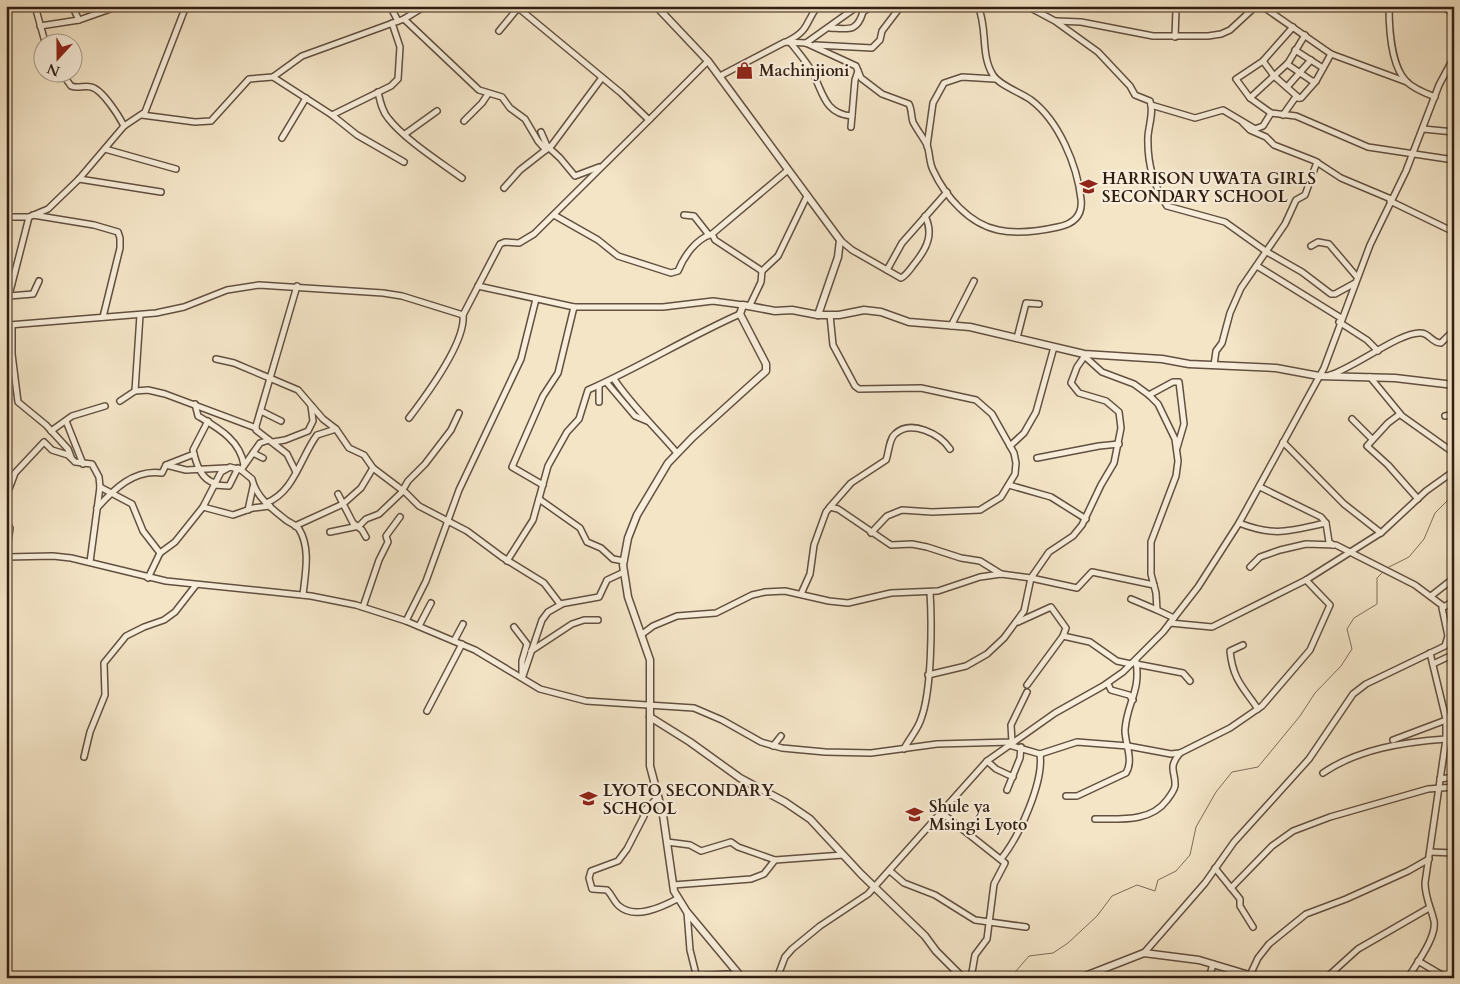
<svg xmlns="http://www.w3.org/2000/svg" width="1460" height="984" font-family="Cardo,serif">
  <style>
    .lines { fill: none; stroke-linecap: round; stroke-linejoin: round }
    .stream { stroke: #7e6d5a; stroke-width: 1 }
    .minor-casing { stroke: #625040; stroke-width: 8 }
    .tertiary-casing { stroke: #625040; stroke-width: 9 }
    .minor { stroke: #f8eedb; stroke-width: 5 }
    .tertiary { stroke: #f8eedb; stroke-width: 6 }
    .labels { text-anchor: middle; stroke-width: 4.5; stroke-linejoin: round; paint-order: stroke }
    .poi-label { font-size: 16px; font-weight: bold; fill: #311e13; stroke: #f8eedb; text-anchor: start }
  </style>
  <rect width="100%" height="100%" fill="#f4e5c7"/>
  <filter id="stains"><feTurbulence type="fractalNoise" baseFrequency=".004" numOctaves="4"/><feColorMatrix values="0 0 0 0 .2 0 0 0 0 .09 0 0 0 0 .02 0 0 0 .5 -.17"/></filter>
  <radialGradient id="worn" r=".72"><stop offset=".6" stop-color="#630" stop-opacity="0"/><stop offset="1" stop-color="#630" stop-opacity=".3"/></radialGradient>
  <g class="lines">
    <g class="stream">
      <path d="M1387,568L1409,557L1424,539L1435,513L1454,494"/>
      <path d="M1010,978L1029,956L1053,953L1068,943L1097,916L1112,896L1137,885L1155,891L1158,880L1176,871L1190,855L1196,827L1216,792L1232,772L1258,767L1300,716L1315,693L1341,666L1352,649L1347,629L1354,618L1377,604V578L1384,571"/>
    </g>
    <defs>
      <g id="minor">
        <path d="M35,6L45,42"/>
        <path d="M72,6L79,20"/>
        <path d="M390,6L398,21"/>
        <path d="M516,6L621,93L649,120L708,61"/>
        <path d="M1027,6L1055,21L1098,52L1130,86L1135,95L1150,101C1154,112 1149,124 1148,136C1147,161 1153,185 1167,206L1225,222L1267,252L1302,272L1331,294H1335L1355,283"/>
        <path d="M1262,6L1331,54L1407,82"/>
        <path d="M1389,6C1389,27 1391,67 1407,82C1414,89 1425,93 1435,97"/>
        <path d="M1440,6L1454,13"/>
        <path d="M404,19L479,90L502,97L510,108L525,119L538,141L546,150"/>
        <path d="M1056,21L1081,22L1153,36H1208L1221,34L1230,30L1256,6"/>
        <path d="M40,26L79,20L119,6"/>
        <path d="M1293,27L1263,61L1236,79L1250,98L1271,113L1296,116L1368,147L1454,160"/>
        <path d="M830,28C849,29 857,32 863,12L872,6"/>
        <path d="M499,31L518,8"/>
        <path d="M1175,37L1176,10L1179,6"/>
        <path d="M788,41C810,30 805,22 818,6"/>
        <path d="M790,42C797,51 805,60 811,70C823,90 823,114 852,116"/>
        <path d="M806,43L858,6"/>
        <path d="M815,45L872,48L880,40L882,31L901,6"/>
        <path d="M1295,50L1323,68"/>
        <path d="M1263,61L1274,76L1299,98"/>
        <path d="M1287,64L1312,81H1316"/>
        <path d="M61,72L71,86C78,89 84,85 91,87C102,89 119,116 124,126"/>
        <path d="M720,76L785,42L806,43L856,66L861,78L882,94L909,104C912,110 911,116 913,122C917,130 923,137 927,145C930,153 929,162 933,170C945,196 969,224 998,230C1016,234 1040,231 1058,227C1073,224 1083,216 1081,199C1077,165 1059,121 1031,100C1020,92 1000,86 993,75C980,54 988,29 978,6"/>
        <path d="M273,77L332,115L357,135L404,162"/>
        <path d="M1287,87L1311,60"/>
        <path d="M378,92C380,101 382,111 388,118C404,139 440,162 462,178"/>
        <path d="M1250,98L1288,63L1305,35"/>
        <path d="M1151,105L1195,118L1223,110L1255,129L1263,126L1271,113"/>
        <path d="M142,115L195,122L211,121L249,79L273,77L302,56L404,19L425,6"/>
        <path d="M332,115L391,86L398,79L400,47L392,23"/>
        <path d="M1283,115L1295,98H1301L1316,81L1331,54"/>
        <path d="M464,121L482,103L488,94"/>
        <path d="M1243,123L1250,130L1266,137L1274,145L1315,161L1341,178L1391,199"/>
        <path d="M851,127L855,80L858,71"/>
        <path d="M1423,129L1454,132"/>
        <path d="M541,132L547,146L560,158L575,176L599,167"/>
        <path d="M405,134L437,111"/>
        <path d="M282,138L306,98"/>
        <path d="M927,146L933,103L944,83L962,77L995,79"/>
        <path d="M105,149L176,169"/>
        <path d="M79,179L161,192"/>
        <path d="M504,188L520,170L552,145L601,79"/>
        <path d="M1390,201L1454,232"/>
        <path d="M33,215L94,225L118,232L120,238V248L103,317"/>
        <path d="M554,215L598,240L618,256L671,273L678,271C684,256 696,239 712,234"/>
        <path d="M684,215L694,216L709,235"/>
        <path d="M6,217H29L48,209L79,179L124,126L145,112L186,6"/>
        <path d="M840,240L852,250L901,278C907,275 910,269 915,263C927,248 934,234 925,216"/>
        <path d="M1311,246L1318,242L1329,244L1357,277"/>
        <path d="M1257,266L1341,318"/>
        <path d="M887,270L902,243L947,192"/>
        <path d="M762,271L715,240L712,234L788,170"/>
        <path d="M478,286L574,307H663L713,301L743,305"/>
        <path d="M9,296L33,294L39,281"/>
        <path d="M750,305L761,282L762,271L778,256L807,196"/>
        <path d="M6,307L29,217"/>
        <path d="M830,315L833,345L855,386L859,389L921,388L976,400L992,414L1014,453L1016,463L1015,474L1001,497L980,510L932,512L902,510L887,516L871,533"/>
        <path d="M6,321L9,325L156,313L184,307L227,290L259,285L383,293L402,296L463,315"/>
        <path d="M1339,322L1367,340L1378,351"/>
        <path d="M12,326V354L18,402L46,425L68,449L71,457"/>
        <path d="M951,326L974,281"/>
        <path d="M1017,338L1026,303L1039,304"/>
        <path d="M1082,354L1102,372L1134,384L1149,395L1158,404L1175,439L1178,461L1176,476L1151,542V574L1156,593L1157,610L1174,618"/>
        <path d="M216,359L234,363L298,390L323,419L336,429L349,448L364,455L373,468L406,493L419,506L467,531L502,557L544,583L560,604L599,597L607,580L624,572"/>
        <path d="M1214,365L1216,351L1222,343L1230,313L1241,288L1285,224L1296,200L1305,195L1317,162"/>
        <path d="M1330,375C1354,368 1401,331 1421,333C1429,333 1432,343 1441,343L1454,330"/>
        <path d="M1370,377L1402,416L1454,453"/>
        <path d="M614,379C632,406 656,428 677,453"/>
        <path d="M607,383L635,416L647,421"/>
        <path d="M135,391L148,390L165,394L256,428"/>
        <path d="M1149,395L1173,382H1179L1184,424L1177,448"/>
        <path d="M120,401L135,391L140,315"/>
        <path d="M599,402V386"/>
        <path d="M195,404L198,416C218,428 240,440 244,465"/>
        <path d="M261,411L281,421"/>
        <path d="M1400,414L1388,423L1367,446L1388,465L1418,499"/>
        <path d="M1445,416L1454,414"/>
        <path d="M409,418C425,397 466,342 463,315L500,244L505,242L519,243L534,234L649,120"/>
        <path d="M1352,419L1372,439"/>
        <path d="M66,421L83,464"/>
        <path d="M208,421L193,450C196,463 201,480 215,483"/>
        <path d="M51,431L72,416L105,406"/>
        <path d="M273,442L285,440L308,431L313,421L311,406"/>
        <path d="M1283,442L1344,504L1381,533"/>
        <path d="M1010,446L1024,433L1036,412L1054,347"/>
        <path d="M253,453L263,458"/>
        <path d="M1037,458L1099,446L1119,444"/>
        <path d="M166,465L186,470L226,468"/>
        <path d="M241,470L252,479C256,497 272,509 286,520C290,523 296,525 299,529C311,548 305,575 303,595"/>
        <path d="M296,472L287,454L256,430V426L297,286"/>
        <path d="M214,485L229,486L238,468"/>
        <path d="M543,485L512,467L543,396L558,373L574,307"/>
        <path d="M1009,485L1051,497L1086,519"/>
        <path d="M100,487L132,504L143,531L160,553"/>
        <path d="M1260,487L1321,517L1326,523L1329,542L1333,545"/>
        <path d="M338,494L353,523L362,530L366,537"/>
        <path d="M6,497L15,473L44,442L52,450L68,455L75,462L92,464L99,477L100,487L90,562"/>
        <path d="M539,499L580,528L587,542L601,548L613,559L624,561"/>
        <path d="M266,503C294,493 301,456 317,435L336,429"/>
        <path d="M203,507L233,515L253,508L270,506"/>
        <path d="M830,507L851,483L886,460C889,452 889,439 895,434C911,419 940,434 950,449"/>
        <path d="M97,508C114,489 134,469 162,473L166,465L194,454"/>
        <path d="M248,510L253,487"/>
        <path d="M6,520L10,528L6,557"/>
        <path d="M1239,523C1275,537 1289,531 1326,523"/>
        <path d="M295,526L343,504L361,488L373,468"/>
        <path d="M330,532L359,526L366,519L379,514L401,493L408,481L425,464L451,430L459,413"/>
        <path d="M6,557L53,556L71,558L166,581L311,596L356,605L406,621L475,650L540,689L586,701L694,708L722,720L761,742L782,748L825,752L871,753L937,744L1012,742L1011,725L1027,692"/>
        <path d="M507,561L533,520L548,466L567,432L579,419L588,390C640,367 688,337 740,314"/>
        <path d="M1250,567L1260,557L1280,550L1306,544L1336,545L1415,585L1443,606"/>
        <path d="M148,578L160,553L175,542L203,507L221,472L230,467L241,470L260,443L269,440"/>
        <path d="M801,594L810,574L814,545L826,512L830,507L838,509L891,545L912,544L927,547L961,558L980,561L1001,574"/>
        <path d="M1431,596L1454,578"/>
        <path d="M1131,599L1157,610"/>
        <path d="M363,607L379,560L388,542L386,536L400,517"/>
        <path d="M406,621L426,581L459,490L521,359L536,299"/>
        <path d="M1018,622L1051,607L1066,628L1063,636"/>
        <path d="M1170,623L1212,627L1306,580L1382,532L1426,491L1454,471"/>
        <path d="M419,626L431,603"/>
        <path d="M514,627L527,644L522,661V673"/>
        <path d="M641,635L653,626L677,616L716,613L752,595L765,592L785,591L829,601L848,603L891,593L938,591L980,577L1001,574L1031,578L1077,588L1092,572L1154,585"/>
        <path d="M454,641L463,624"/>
        <path d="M1243,645L1230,651C1233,680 1243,687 1258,709"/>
        <path d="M531,651L572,624L584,620H598"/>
        <path d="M1136,664L1183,673L1190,681"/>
        <path d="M1433,664L1454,654"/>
        <path d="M928,675L966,666L987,654L1004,638L1024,611L1031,578L1049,552L1073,536L1082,525L1101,485L1114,463L1121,428L1119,412L1106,401L1079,393L1071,383L1077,367L1084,357"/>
        <path d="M523,676L542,620L548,612L562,604"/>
        <path d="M1108,684L1111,690L1129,695L1133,700"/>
        <path d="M1027,685L1063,636L1090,642L1117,661L1131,664"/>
        <path d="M427,711L462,644"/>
        <path d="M1393,740L1454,717"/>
        <path d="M1009,745L1040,754L1077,742L1128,746L1171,754L1180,753L1230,728L1262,706L1310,650L1330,605L1306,580"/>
        <path d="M773,746L781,736"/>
        <path d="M904,749C909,739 918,729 921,719C932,690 932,623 930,592"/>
        <path d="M84,757L90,732L105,695L104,663L126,636L144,627L164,620L175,612L196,585"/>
        <path d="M987,761L996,769L1013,777"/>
        <path d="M1323,773C1358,749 1404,742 1446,739"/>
        <path d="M1440,779L1454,777"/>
        <path d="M1007,790L1020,758L1021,747"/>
        <path d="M1066,796H1077L1126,773C1134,760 1125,744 1125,730C1127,702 1141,692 1136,661"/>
        <path d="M642,813L657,798"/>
        <path d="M942,813L1005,863L994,884L987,939L975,955L971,978"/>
        <path d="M644,816L627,849L618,861L591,871L589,878L592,889L607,890C612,895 614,902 619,906C635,920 662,907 677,899"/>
        <path d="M1095,819C1121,819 1151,822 1167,800C1170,796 1174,791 1175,786C1176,771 1167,769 1180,753"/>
        <path d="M667,842L690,845L701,851L731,842L738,847L775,860"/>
        <path d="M1430,852L1454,853"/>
        <path d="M1001,859C1019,837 1044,782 1040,754"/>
        <path d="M1215,868L1240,899V906L1253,927"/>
        <path d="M890,871L904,883L935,895L975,920L1026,927"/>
        <path d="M673,885L751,879L764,874L775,860L843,855"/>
        <path d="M1231,888L1272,846L1293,831L1330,817L1428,789L1454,787"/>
        <path d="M687,912L690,950L697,978"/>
        <path d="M1144,953L1205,883L1234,842L1309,759L1353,694L1366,684L1445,646L1448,636L1442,608L1454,601"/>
        <path d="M1418,961L1447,978"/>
        <path d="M1250,975L1258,958L1269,944L1306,914L1346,899L1408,871L1429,859"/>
        <path d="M696,976L728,974L741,976"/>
        <path d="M777,978L785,957L792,949L820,926L868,894L987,761L1055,713L1103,686L1123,672L1163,632L1198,587L1239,523L1324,368L1370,245L1406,171L1439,85L1454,57"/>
        <path d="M1209,978L1213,964"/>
        <path d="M1326,978L1358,949L1429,908"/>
        <path d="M1408,978C1416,964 1437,937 1434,921C1431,908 1425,897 1425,883L1446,739V719L1430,653"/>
      </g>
      <g id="tertiary">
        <path d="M656,6L708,61L840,240L838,257L818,315"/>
        <path d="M650,717L690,742L740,778L785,802L810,819L861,874L925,936L936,951L963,978"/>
        <path d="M742,978L687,912L674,891L663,815L650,766V660L628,597L623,565L628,538L637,515L668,463L693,437L766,371V364L740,314L743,305L775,311L792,310L818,315H839L864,310L881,312L909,322L970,327L1084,354L1162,359L1189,364L1276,368L1319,376L1395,378L1454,385"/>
        <path d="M1080,978L1144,953L1199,960L1259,978"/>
      </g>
    </defs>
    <use href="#minor" class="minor-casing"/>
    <use href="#tertiary" class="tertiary-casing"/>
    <use href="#minor" class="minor"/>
    <use href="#tertiary" class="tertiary"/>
  </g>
  <defs>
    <symbol id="shop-bare" viewBox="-9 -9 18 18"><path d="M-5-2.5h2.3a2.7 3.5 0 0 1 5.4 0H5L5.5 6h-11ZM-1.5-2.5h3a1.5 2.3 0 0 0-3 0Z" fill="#8f2418" stroke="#f8eedb" stroke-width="2.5" paint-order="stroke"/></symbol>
    <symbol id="school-bare" viewBox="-9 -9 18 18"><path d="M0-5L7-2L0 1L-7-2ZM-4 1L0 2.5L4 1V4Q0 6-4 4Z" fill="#8f2418" stroke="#f8eedb" stroke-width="2.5" paint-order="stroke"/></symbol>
  </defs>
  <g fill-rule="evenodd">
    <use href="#shop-bare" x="732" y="58" width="25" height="25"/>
    <use href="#school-bare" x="1076" y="174" width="25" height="25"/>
    <use href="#school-bare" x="576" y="786" width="25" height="25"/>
    <use href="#school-bare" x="902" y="802" width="25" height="25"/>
  </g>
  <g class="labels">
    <g class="poi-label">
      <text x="759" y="76">Machinjioni</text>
      <text x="1102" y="184">HARRISON UWATA GIRLS<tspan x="1102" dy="18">SECONDARY SCHOOL</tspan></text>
      <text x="603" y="796">LYOTO SECONDARY<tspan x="603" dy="18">SCHOOL</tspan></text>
      <text x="929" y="812">Shule ya<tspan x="929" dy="18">Msingi Lyoto</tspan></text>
    </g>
  </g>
  <rect width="1460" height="984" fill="none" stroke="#f4e5c7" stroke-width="25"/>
  <rect x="8" y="8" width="1445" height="969" fill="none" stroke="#311e13" stroke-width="2.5"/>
  <rect x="12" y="12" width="1435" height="959" fill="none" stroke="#311e13"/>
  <g transform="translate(58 58) rotate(201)"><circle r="24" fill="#f8eedb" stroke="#a89b8b"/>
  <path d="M0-4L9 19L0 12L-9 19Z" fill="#8f2418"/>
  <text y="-8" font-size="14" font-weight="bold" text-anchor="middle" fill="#311e13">N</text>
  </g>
  <rect width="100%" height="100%" filter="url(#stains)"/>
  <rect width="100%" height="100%" fill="url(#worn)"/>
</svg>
